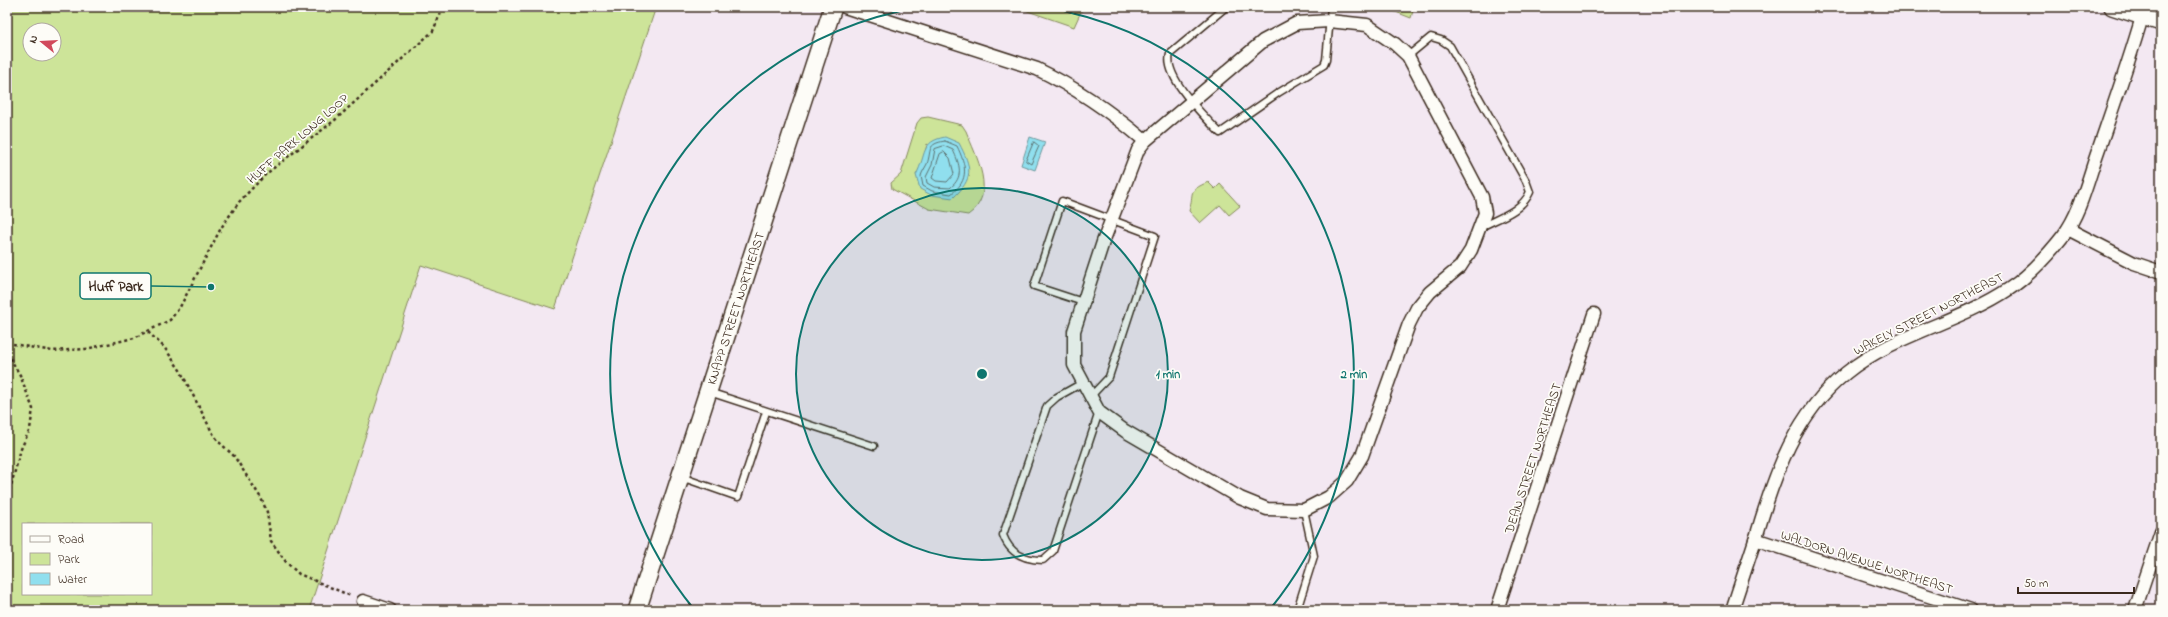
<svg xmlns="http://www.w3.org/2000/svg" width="2168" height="617" font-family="'Indie Flower',sans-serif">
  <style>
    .green { fill: #cde499; stroke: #84875c; fill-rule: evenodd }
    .water { fill: #90dfee; stroke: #6e979b }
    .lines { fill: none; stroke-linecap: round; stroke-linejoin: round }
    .shore { stroke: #5d7271; stroke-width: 1 }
    .service-casing { stroke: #3b2a1e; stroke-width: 9 }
    .minor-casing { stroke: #3b2a1e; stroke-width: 15 }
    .tertiary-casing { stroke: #3b2a1e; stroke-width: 18 }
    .secondary-casing { stroke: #3b2a1e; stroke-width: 20 }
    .path { stroke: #3b2a1e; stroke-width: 2.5; stroke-dasharray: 3 3; stroke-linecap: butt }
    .service { stroke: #fdfcf7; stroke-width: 6 }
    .minor { stroke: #fdfcf7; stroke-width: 12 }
    .tertiary { stroke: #fdfcf7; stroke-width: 15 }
    .secondary { stroke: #fdfcf7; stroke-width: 17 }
    .ring { fill: none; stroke: #0f766e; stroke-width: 2 }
    .labels { text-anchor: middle; stroke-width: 3.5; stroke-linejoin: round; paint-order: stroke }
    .street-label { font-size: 13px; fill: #3b2a1e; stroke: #fdfcf7 }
    .centre { fill: #0f766e; stroke: #fdfcf7; stroke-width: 2 }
    .ring-label { font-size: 12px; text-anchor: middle; font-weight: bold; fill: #0f766e; stroke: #fdfcf7; stroke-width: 3.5; stroke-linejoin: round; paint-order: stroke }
    .leader { fill: none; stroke: #0f766e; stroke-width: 1.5 }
    .callout-dot { fill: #0f766e; stroke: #fdfcf7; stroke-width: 1.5 }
    .callout { fill: #fdfcf7; stroke: #0f766e; stroke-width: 1.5 }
    .callout-label { font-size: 14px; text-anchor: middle; font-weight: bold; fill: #3b2a1e }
  </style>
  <rect width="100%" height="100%" fill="#f3e8f2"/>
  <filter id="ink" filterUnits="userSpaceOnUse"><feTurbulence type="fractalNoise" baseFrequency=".025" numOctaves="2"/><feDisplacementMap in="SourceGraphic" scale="8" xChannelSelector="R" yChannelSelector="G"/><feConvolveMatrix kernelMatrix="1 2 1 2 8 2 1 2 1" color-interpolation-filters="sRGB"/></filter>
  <g filter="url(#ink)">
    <g class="green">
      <path d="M7,7H656L555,309L421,265L309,610H7ZM30,30H54V54H30ZM23,524H151V594H23Z"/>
      <path d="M1016,7H1083L1074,27Z"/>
      <path d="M1383,7H1414L1411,18Z"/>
      <path d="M928,117L962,125L966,131C976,157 998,194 968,215L929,209L892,189L891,183L901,174L917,123L921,118ZM927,144L970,176L916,175L923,162Z"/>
      <path d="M1208,182L1215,189L1220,184L1240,206L1229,215L1220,205L1200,223L1189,211C1195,191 1186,192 1208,182Z"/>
    </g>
    <g class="water">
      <path d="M945,137L959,143C972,168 974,178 953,198L931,195L920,189L916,175C927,154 920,142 945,137Z"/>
      <path d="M1030,137L1045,142L1035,170L1021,165Z"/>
    </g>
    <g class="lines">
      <g class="shore">
        <path d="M945,141L957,146C966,165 970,180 951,194L932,191L923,186L921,176C922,172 925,168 927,164C932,150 926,144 945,141Z"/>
        <path d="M1034,142L1039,146L1031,164L1026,161Z"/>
        <path d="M944,146L953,150C960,165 964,177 950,188L934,187L927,183L926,177L932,165L935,149Z"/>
        <path d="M944,152L950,158L954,174L947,182L936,181L932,178L940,154Z"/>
      </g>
      <defs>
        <g id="service">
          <path d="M1226,7L1170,54C1163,77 1205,117 1220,133L1278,93L1324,65L1326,60L1331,7"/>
          <path d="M1408,56L1431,37L1441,40L1450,46L1526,181L1530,192C1522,211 1498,218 1481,227"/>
          <path d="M1083,302L1034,286L1062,201L1155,236L1109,377L1091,396"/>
          <path d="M1084,382L1057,397L1047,406L1003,535C1010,554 1024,560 1043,560L1053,551L1099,412"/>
          <path d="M709,392L874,446"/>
          <path d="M681,477L738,497L766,412"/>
          <path d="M1297,610L1314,556L1304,510"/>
        </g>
        <g id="minor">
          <path d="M845,7L1037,69C1077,88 1111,112 1145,141"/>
          <path d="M1329,21L1367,25L1395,44L1408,56L1482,197L1485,213L1471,250L1460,267L1430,292L1417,308L1409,324L1362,456L1347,481L1329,497L1304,510L1267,509L1240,498L1125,431L1099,412L1074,365V331L1103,242L1138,150L1145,141L1263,41L1297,23Z"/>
          <path d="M2068,229L2134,263L2161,272"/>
          <path d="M1755,539L1971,610"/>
          <path d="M363,601L390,610"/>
          <path d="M1497,610L1594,314"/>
          <path d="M1732,610C1740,585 1749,559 1757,534C1775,473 1795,414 1846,373C1894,334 1958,323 2009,289C2029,276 2048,255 2063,236C2081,212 2088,179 2098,151C2113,107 2129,62 2142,17"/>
          <path d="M2135,610L2161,532"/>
        </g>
        <path id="tertiary" d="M2112,7L2161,23"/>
        <path id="secondary" d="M637,610L833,7"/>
      </defs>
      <use href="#service" class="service-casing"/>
      <use href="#minor" class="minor-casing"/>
      <use href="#tertiary" class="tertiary-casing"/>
      <use href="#secondary" class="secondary-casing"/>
      <g class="path">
        <path d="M148,332L164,347L180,370L212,432L219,442L234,456L261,498L267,512L271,541L286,562L299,574L351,596"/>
        <path d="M7,343L52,351L86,349L134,338L170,320L180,307L221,228L239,202L266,174L335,120L433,31L443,7"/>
        <path d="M7,353L20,375L33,409L30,429L21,449L7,500"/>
      </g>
      <use href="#service" class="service"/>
      <use href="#minor" class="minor"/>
      <use href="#tertiary" class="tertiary"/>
      <use href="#secondary" class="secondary"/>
    </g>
  </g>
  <circle cx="982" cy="374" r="186" fill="#0f766e" fill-opacity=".12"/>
  <g class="ring">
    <circle cx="982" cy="374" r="186"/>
    <path d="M693 608A372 372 0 0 1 921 7M1043 7A372 372 0 0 1 1271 608"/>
  </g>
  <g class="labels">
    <g class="street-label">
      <text transform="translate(297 138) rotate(-41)" y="5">HUFF PARK LONG LOOP</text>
      <text transform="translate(735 308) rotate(-72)" y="5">KNAPP STREET NORTHEAST</text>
      <text transform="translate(1928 313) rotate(-27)" y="5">WAKELY STREET NORTHEAST</text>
      <text transform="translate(1532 458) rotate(-72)" y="5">DEAN STREET NORTHEAST</text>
      <text transform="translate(1867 561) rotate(18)" y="5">WALDORN AVENUE NORTHEAST</text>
    </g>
  </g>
  <circle cx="982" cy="374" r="6" class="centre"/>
  <g class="ring-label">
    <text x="1168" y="378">1 min</text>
    <text x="1354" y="378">2 min</text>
  </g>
  <path class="leader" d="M211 287L151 286"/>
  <circle class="callout-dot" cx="211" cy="287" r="4"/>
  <rect class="callout" x="80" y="273" width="71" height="26" rx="4"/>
  <g class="callout-label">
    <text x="116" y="291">Huff Park</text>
  </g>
  <rect width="2168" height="617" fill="none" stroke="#fdfcf7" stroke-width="24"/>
  <rect x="12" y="12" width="2144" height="593" fill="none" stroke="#3b2a1e" stroke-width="1.5" filter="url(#ink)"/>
  <rect x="22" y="523" width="130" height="72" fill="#fdfcf7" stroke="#afa8a0"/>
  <rect x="30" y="536" width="20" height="6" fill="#fdfcf7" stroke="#afa8a0"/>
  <text x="58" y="543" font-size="12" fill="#3b2a1e">Road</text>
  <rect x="30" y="553" width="20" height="12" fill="#cde499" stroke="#afa8a0"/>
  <text x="58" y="563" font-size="12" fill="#3b2a1e">Park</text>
  <rect x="30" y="573" width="20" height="12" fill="#90dfee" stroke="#afa8a0"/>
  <text x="58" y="583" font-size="12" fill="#3b2a1e">Water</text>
  <g transform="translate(42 42) rotate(288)"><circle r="19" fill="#fdfcf7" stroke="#afa8a0"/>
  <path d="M0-3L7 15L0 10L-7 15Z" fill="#d1495b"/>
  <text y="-6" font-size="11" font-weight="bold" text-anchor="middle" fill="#3b2a1e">N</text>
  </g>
  <path d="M2018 587v6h116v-6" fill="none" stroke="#3b2a1e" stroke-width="2"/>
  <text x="2024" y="587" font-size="12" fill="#3b2a1e" stroke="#fdfcf7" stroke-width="3" paint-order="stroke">50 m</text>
</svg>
